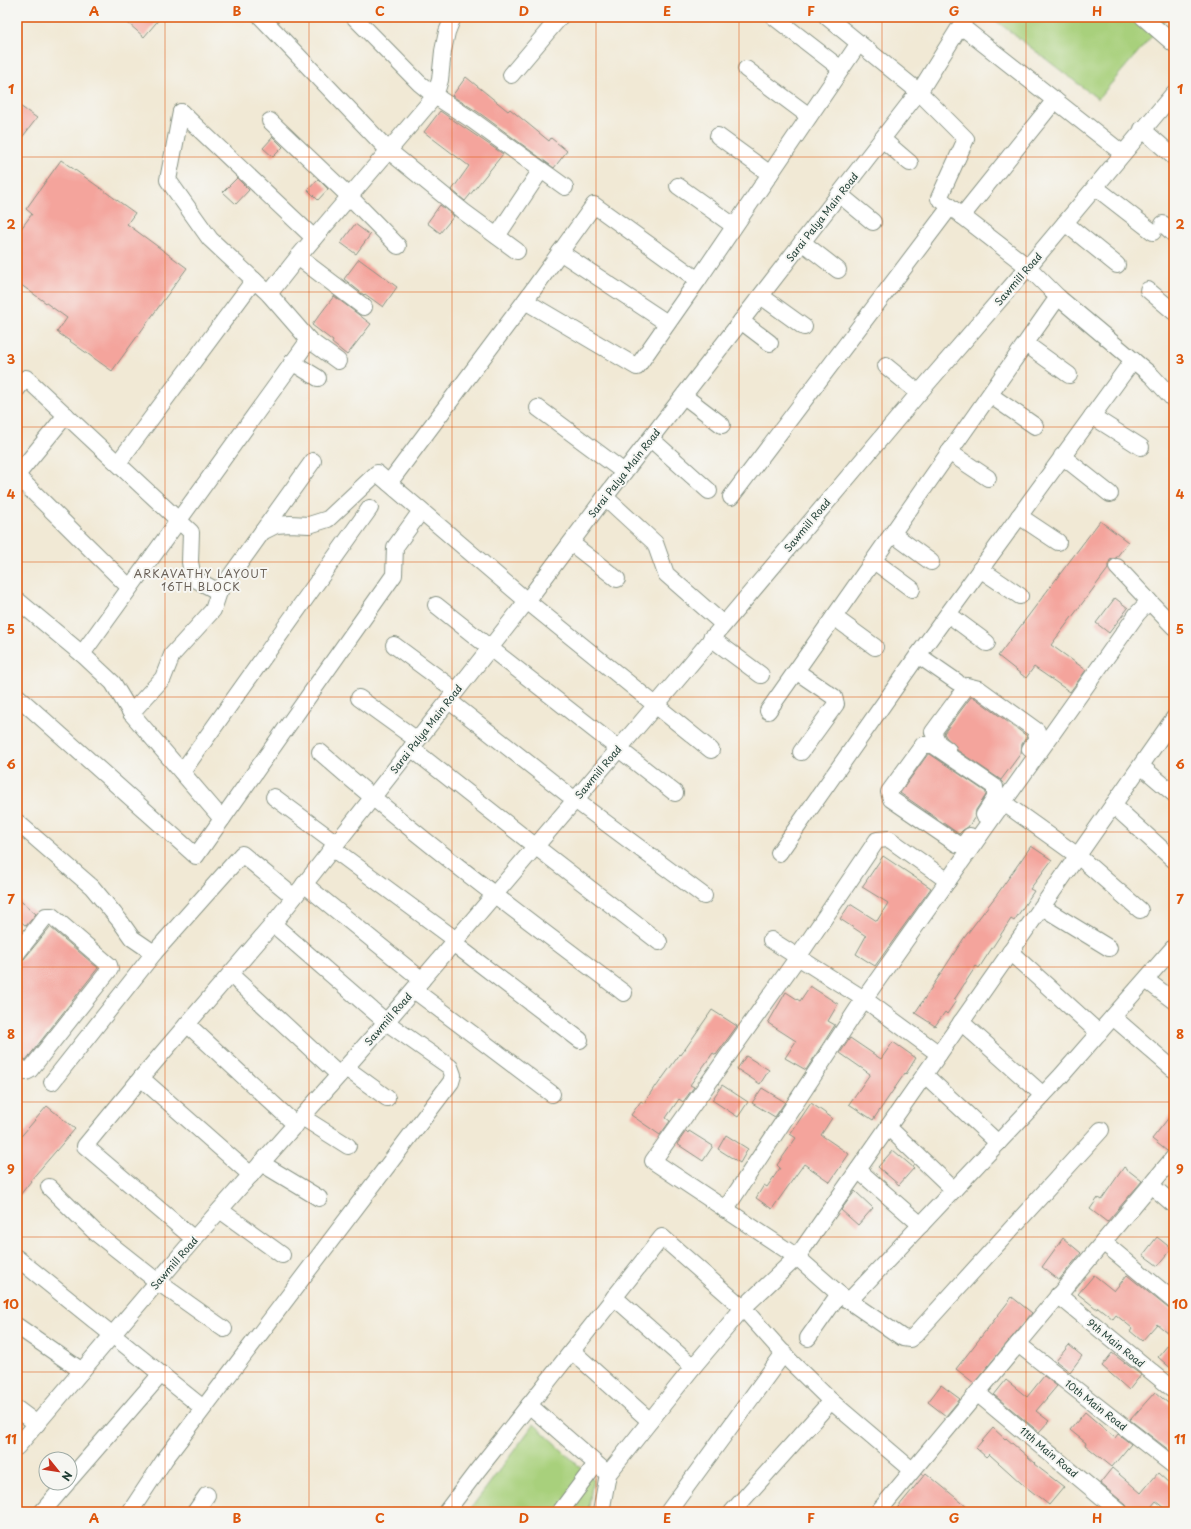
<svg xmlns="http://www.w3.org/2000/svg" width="1191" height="1529" font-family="'Playpen Sans',sans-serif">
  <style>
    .green { fill: #a8d07b; stroke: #648658 }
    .building { fill: #f4a49c }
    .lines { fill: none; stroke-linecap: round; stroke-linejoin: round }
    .minor-casing { stroke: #889384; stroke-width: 18 }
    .minor { stroke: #fff; stroke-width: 16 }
    .grid { fill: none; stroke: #de580e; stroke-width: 1; stroke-opacity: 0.55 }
    .labels { text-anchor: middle; stroke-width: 4; stroke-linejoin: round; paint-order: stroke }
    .street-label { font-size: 10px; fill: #1f3d34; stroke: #f6f6f2 }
    .neighbourhood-label { font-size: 11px; letter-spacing: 1px; fill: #6a6158; stroke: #f6f6f2 }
    .neatline { fill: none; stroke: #de580e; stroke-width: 1.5 }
    .grid-label { font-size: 13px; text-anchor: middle; font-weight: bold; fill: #de580e }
  </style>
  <rect width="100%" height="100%" fill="#f6f6f2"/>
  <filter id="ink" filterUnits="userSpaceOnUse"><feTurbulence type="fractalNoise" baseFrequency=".025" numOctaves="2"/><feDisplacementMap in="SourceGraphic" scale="8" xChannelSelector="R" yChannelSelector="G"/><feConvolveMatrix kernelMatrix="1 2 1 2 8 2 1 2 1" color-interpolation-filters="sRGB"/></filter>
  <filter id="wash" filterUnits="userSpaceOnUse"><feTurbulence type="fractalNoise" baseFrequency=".012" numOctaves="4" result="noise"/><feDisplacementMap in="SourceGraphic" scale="16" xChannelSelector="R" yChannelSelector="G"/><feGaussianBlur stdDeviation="0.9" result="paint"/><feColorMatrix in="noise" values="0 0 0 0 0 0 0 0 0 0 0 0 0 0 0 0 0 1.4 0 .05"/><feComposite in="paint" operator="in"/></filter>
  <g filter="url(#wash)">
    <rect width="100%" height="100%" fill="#f1e9d5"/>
    <g class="green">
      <path d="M991,17H1168L1098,99Z"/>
      <path d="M534,1424L593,1479L588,1512H468Z"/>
    </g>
    <g id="blocks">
      <g class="building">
        <path d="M121,17H161L144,37Z"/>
        <path d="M466,77L508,111L510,109L549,141L551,138L567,151L554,168L478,112L452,96Z"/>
        <path d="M17,104L37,118L17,144Z"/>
        <path d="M440,111L503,154L465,201L452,190L469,166L424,132Z"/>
        <path d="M273,137L283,147L273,157L263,148Z"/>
        <path d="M61,160L135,213L127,224L187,268L112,371L57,332L67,318L17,282V234L32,214L26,209Z"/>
        <path d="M237,178L249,190L236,204L223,192Z"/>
        <path d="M318,179L328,189L318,200L308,190Z"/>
        <path d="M440,205L454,216L440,233L427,223Z"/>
        <path d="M355,224L370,235L356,254L341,243Z"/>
        <path d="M359,259L397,287L383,307L365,294L364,295L344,279Z"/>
        <path d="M334,296L371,324L347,355L332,343L333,341L312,325Z"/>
        <path d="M1100,521L1128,542L1116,558L1110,560L1108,565V569L1051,645L1086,670L1070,692L1034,667L1026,678L998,656Z"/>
        <path d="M1115,598L1128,608L1109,633L1096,623Z"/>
        <path d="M971,697L975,698L1027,736L1022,744L1021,753L1001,780L957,750L956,746L946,737L944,733Z"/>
        <path d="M928,754H930L986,792V795L976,810L975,817L968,827L963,830L959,834L900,793Z"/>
        <path d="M1031,846L1052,860L1030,889L1034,891L1014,921L1011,919L979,968L976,966L954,1000L956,1001L947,1014L945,1012L935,1026L915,1013L964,938L998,893Z"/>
        <path d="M883,856L931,888L875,966L856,954L866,936L840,919L850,904L877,921L888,903L862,887Z"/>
        <path d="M17,898L36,914L26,926L17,918Z"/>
        <path d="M50,927L98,968L26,1060L17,1056V962L24,959Z"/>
        <path d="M810,986L838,1004L828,1021L835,1025L806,1070L785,1058L796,1041L768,1023L786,992L800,1001Z"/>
        <path d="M712,1010L737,1026L716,1055L713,1053L690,1085L694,1087L683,1102L679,1099L666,1118L670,1121L660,1135L631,1115L641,1101L644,1103L655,1086L656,1087L680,1054L681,1055Z"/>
        <path d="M850,1038L881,1059L893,1042L916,1058L906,1074L905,1073L873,1120L849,1104L870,1074L840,1053Z"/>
        <path d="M746,1056L769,1070L760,1084L737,1069Z"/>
        <path d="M722,1085L748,1102L738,1117L712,1100Z"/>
        <path d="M762,1088L785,1102L775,1117L752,1103Z"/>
        <path d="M811,1103L832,1118L821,1135L849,1154L830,1182L804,1164L772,1209L756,1198L764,1185L767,1187L780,1168L777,1165L796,1138L790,1134Z"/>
        <path d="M47,1106L75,1129L30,1181H31L17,1199V1141Z"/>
        <path d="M1174,1111V1144L1167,1151L1152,1139Z"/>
        <path d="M686,1131L688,1133L689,1131L713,1146L703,1161L677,1144Z"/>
        <path d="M726,1135L748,1149L740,1163L718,1149Z"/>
        <path d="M893,1150L914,1168L899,1185L878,1167Z"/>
        <path d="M1124,1167L1142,1181L1107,1222L1090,1209L1098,1198L1101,1200Z"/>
        <path d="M855,1191L873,1208L858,1225L841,1210Z"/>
        <path d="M1157,1237L1172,1249L1158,1266L1143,1255Z"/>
        <path d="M1063,1238L1081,1253L1059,1280L1042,1267Z"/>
        <path d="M1094,1275L1114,1291L1127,1275L1168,1308L1174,1310V1371L1158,1357L1174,1338L1157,1324L1142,1341L1130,1331L1132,1328L1116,1315L1113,1319L1098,1307L1097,1309L1078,1294Z"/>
        <path d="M1012,1297L1032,1313L974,1383L956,1369Z"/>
        <path d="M1069,1345L1082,1356L1070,1372L1056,1361Z"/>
        <path d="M1112,1353L1141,1375L1129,1390L1102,1366Z"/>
        <path d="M1044,1376L1057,1386L1036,1411L1049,1421L1039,1432L994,1395L1006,1380L1027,1397Z"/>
        <path d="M941,1385L960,1399L946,1416L928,1402Z"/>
        <path d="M1155,1392L1174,1408V1454L1130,1420Z"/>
        <path d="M1085,1412L1115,1438L1118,1434L1131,1444L1112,1467L1085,1445L1086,1443L1070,1430Z"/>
        <path d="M993,1428L1005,1439L1006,1438L1035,1463L1034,1464L1064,1487L1049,1505L1021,1483L989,1454L986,1457L976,1448Z"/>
        <path d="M1112,1468L1141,1493L1158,1473L1170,1484L1169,1485L1174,1489V1512H1170L1156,1501L1147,1512H1129L1126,1505L1100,1483Z"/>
        <path d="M926,1473L973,1512H894Z"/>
      </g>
    </g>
  </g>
  <g filter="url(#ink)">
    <use href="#blocks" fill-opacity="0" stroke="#889384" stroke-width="1"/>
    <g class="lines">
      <defs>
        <g id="minor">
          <path d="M261,17L389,151L464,212L517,251"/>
          <path d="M354,17L419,83L435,96L472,120L565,187"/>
          <path d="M774,17L841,69"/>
          <path d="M827,17L919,92L966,139L939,198L1028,267L1058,297L1152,376L1174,400"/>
          <path d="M1143,17L1174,44"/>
          <path d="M961,26L1122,153"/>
          <path d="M746,69L809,116"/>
          <path d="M511,75L560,17"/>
          <path d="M181,112L314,238"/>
          <path d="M270,121L350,197L398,246"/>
          <path d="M1142,129L1174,157"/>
          <path d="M718,136L770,174"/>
          <path d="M882,139L910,163"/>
          <path d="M678,186L734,226"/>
          <path d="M1095,187L1153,232"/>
          <path d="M839,194L873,222"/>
          <path d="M962,216L1055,100"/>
          <path d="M1065,223L1117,265"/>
          <path d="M1163,224L1174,234"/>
          <path d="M497,236L541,170"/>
          <path d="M802,242L838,270"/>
          <path d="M560,252L667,323"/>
          <path d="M298,257L364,307"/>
          <path d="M1148,290L1174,312"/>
          <path d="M269,294L298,257L435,96L440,80L443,51L447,32L453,17"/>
          <path d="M761,296L804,327"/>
          <path d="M525,301L637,367L698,280"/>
          <path d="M741,321L770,343"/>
          <path d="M309,340L338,361"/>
          <path d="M1026,344L1069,375"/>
          <path d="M292,362L318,378"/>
          <path d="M886,366L919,393"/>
          <path d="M17,389L26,378L191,532L190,562L193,578L219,592"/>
          <path d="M990,395L1035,426"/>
          <path d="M684,396L722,425"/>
          <path d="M538,408L624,472"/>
          <path d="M1092,416L1141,447"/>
          <path d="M651,439L709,491"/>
          <path d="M949,452L988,478"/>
          <path d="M1062,456L1110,494"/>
          <path d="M118,463L254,280"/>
          <path d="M17,475L66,415"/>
          <path d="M17,476L129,587"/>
          <path d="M389,483L525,301L594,205L698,280L859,43"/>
          <path d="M605,497L655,543L666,574L723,624"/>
          <path d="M731,497L950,207"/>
          <path d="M1019,516L1058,542"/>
          <path d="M262,532L276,525L290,524L309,525L328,519L377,473L527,601L711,750"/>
          <path d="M893,534L931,562"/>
          <path d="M571,543L617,579"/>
          <path d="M874,561L912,589"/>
          <path d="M1117,567L1149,601"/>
          <path d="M980,569L1020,596"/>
          <path d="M17,600L82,654L113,683L131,713L222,819"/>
          <path d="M436,605L490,648L675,793"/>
          <path d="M948,614L987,643"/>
          <path d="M834,617L875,647"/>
          <path d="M711,638L761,675"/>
          <path d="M394,645L456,691"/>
          <path d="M82,654L309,340L269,294L210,239L168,180L181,112"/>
          <path d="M918,655L957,682"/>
          <path d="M796,671L834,697L836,704L801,752"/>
          <path d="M17,696L196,856L394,575L395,547L421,511"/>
          <path d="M359,698L417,740"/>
          <path d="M448,700L575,800L704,896"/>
          <path d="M768,711L1058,297"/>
          <path d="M131,713L163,678L172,655L213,610L219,592L313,461"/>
          <path d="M411,748L535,846L659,942"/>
          <path d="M948,750L938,743L933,732L967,686L979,689L1037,731V738L1030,749"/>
          <path d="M320,752C417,838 521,915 624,993"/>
          <path d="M1141,766L1174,794"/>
          <path d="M182,772L370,508"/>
          <path d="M274,797L336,843"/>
          <path d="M1004,803L1078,856L1140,910"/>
          <path d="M1113,805L1174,860"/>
          <path d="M17,822L92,887L120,921L132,938L154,953"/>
          <path d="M975,840L970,836L964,844H957L891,799L889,792L923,745H933L995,787V798L984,815"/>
          <path d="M332,848L456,940"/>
          <path d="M779,853L918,655L1133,360"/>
          <path d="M948,881L889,839L877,840L798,957L653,1161L797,1257L839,1294L903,1338L910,1339L915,1335L1101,1130"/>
          <path d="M304,884L422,980"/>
          <path d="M1042,907L1109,948"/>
          <path d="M771,940L864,999L939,1054"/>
          <path d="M453,943L580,1040"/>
          <path d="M1010,952L1099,1033"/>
          <path d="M17,953L46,916H52L109,965L110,969L30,1070L26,1072L17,1065"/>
          <path d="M230,974L339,1075"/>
          <path d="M1146,980L1174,1001"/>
          <path d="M414,990L552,1094"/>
          <path d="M1113,1017L1173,1069"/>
          <path d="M961,1022L1043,1095"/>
          <path d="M187,1024L296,1125"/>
          <path d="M346,1068L387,1098"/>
          <path d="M925,1075L998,1143"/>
          <path d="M141,1078L251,1175"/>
          <path d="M52,1082L154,953L242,854L294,897"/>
          <path d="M302,1117L348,1146"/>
          <path d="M888,1127L954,1190"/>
          <path d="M261,1163L319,1198"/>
          <path d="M858,1170L921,1225"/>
          <path d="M1151,1185L1174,1205"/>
          <path d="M49,1187L96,1233L158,1282L224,1329"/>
          <path d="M220,1210L282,1255"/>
          <path d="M725,1210L864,999L1137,614L1149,601L1174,627"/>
          <path d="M194,1239L85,1146L141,1078L273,924L527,601L605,497L923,86L966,17"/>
          <path d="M1103,1242L1174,1301"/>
          <path d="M17,1258L203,1408"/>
          <path d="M1058,1295L1174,1390"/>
          <path d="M614,1297L693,1367"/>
          <path d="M849,1301L1061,1076L1174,947"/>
          <path d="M17,1326L82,1371"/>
          <path d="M808,1338L839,1294"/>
          <path d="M1018,1344L1174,1466"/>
          <path d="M572,1351L650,1421"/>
          <path d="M977,1393L1120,1512"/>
          <path d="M529,1405L608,1474"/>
          <path d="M17,1409L37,1424"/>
          <path d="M17,1447L194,1239L386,1022L656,705L919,393L1028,267L1174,93"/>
          <path d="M70,1479L161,1374"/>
          <path d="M42,1512L67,1483"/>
          <path d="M130,1512L165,1459L451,1082L453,1075L450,1067L386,1022L273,924"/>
          <path d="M195,1512L207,1495"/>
          <path d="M446,1512L477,1471L662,1237L743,1308L791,1362L831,1401L912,1470"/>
          <path d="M560,1512L596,1464"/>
          <path d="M601,1512L608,1474L693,1367L743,1308L797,1257L1174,718"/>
          <path d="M668,1512L784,1353"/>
          <path d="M732,1512L831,1401"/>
          <path d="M878,1512L1174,1157"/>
        </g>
      </defs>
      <use href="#minor" class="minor-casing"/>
      <use href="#minor" class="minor"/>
    </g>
  </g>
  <path class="grid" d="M165,17V1512M309,17V1512M452,17V1512M596,17V1512M739,17V1512M882,17V1512M1026,17V1512M17,157H1174M17,292H1174M17,427H1174M17,562H1174M17,697H1174M17,832H1174M17,967H1174M17,1102H1174M17,1237H1174M17,1372H1174"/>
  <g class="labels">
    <g class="street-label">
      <text transform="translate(822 217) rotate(-52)" y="4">Sarai Palya Main Road</text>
      <text transform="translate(1018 279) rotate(-49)" y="4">Sawmill Road</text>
      <text transform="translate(624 473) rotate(-52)" y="4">Sarai Palya Main Road</text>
      <text transform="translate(807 525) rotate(-50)" y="4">Sawmill Road</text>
      <text transform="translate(426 729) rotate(-52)" y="4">Sarai Palya Main Road</text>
      <text transform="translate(598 772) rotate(-50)" y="4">Sawmill Road</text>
      <text transform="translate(388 1019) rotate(-49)" y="4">Sawmill Road</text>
      <text transform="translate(174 1263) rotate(-49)" y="4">Sawmill Road</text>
      <text transform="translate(1116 1343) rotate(39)" y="4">9th Main Road</text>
      <text transform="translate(1096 1405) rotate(38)" y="4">10th Main Road</text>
      <text transform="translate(1049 1452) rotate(40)" y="4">11th Main Road</text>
    </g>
    <g class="neighbourhood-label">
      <text x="201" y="578">ARKAVATHY LAYOUT<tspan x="201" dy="13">16TH BLOCK</tspan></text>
    </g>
  </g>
  <rect width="1191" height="1529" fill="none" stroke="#f6f6f2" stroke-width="44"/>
  <g transform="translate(58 1471) rotate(120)"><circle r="19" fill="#f6f6f2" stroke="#a0aca6"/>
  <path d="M0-3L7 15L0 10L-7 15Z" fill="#c8321e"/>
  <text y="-6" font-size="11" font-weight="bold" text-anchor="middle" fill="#1f3d34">N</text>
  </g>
  <rect x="22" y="22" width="1147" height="1485" class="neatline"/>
  <g class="grid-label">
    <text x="94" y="16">A</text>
    <text x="237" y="16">B</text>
    <text x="380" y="16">C</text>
    <text x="524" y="16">D</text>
    <text x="667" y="16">E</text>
    <text x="811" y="16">F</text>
    <text x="954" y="16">G</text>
    <text x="1097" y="16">H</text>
    <text x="11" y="94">1</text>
    <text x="1180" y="94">1</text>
    <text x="11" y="229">2</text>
    <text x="1180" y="229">2</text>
    <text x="11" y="364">3</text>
    <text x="1180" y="364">3</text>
    <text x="11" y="499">4</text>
    <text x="1180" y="499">4</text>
    <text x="11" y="634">5</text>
    <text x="1180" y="634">5</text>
    <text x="11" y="769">6</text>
    <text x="1180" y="769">6</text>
    <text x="11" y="904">7</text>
    <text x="1180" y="904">7</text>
    <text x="11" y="1039">8</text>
    <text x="1180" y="1039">8</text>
    <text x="11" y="1174">9</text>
    <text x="1180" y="1174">9</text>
    <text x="11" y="1309">10</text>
    <text x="1180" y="1309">10</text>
    <text x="11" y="1444">11</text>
    <text x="1180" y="1444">11</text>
    <text x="94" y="1523">A</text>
    <text x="237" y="1523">B</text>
    <text x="380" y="1523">C</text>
    <text x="524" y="1523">D</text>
    <text x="667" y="1523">E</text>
    <text x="811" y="1523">F</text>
    <text x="954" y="1523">G</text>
    <text x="1097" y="1523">H</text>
  </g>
</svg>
